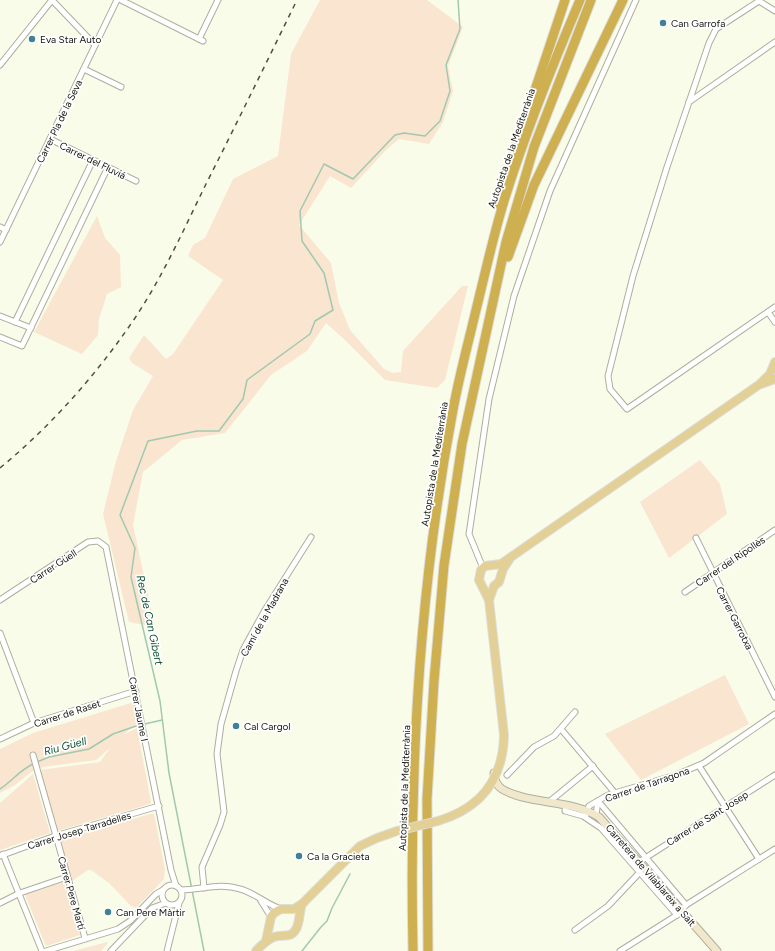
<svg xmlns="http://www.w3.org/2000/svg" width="775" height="951" font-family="Figtree,sans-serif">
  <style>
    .green { fill: #f9e5d0 }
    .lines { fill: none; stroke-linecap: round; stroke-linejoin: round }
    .stream { stroke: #a1c9af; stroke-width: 1.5 }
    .street-casing { stroke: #adaf9e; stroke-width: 7 }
    .secondary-casing { stroke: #adaf9e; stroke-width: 9 }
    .primary-casing { stroke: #dededd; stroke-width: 10 }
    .highway-casing { stroke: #dededd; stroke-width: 11 }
    .street { stroke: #fff; stroke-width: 5 }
    .secondary { stroke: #f1e7cb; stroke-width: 7 }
    .primary { stroke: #e2d097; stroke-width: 8 }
    .highway { stroke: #cfb051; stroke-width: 9 }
    .rail { stroke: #4e4f46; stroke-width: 1.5; stroke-dasharray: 5 5; stroke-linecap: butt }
    .primary-bridge-casing { stroke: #dededd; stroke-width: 10; stroke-linecap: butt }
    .primary-bridge { stroke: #e2d097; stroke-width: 8 }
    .poi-dot { fill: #428095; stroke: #fff; stroke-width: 1.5 }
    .labels { text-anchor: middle; stroke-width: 3.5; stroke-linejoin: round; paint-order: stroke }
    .poi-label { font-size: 10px; fill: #14140e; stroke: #fff; text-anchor: start }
    .street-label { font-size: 10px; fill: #14140e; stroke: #fff }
    .water-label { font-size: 11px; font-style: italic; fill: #0b5130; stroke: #fff }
  </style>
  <rect width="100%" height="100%" fill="#fafcea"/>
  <g class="green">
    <path d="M320,0H427L463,27L448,66L453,91L443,122L429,144L399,139L386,150L351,188L330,176L299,225L331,263L339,303L350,330L384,369L393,373L401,372L403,351L462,286H468L445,380L437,388L385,380L344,339L326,323L307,351L271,375L225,433L182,440L143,472L133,525L155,627L129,622L103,514L116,461L133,410L153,376L132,363L129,358L144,335L166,359L173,354L223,280L188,256L193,245L205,238L233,179L278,156L291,54Z"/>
    <path d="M97,216L105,238L120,255L121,287L107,294L99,319L98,335L82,354L34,332Z"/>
    <path d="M700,460L720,484L727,514L669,558L640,502Z"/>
    <path d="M725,675L749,724L641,780L605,734Z"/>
    <path d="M134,702L136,724L123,735L137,728L151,802L150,804L57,831L40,770L100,762L110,748L96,760L43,767L31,772L15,785L0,793V749L33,733Z"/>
    <path d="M33,774L50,833L0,850V803Z"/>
    <path d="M150,814H154L165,869L164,879L136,908L131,906L109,883L91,870H88L72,881L60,840Z"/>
    <path d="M64,882L80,935L46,946L25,895Z"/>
    <path d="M107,942L108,943L101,951H74Z"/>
  </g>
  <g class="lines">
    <g class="stream">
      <path d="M37,762L49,757L89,749L113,734L136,726L162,720"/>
      <path d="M0,789C12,781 20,770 33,764"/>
      <path d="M204,951L169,773L160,701L131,577L135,548L120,515L148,441L197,431H219L243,399L247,380L310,334L315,321L333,310L324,273L302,241L300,211L324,164L353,179L395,135L404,133L425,136L440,121L450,91L446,65L460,29L458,0"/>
      <path d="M302,951L321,927L327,921L332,908L350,874"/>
    </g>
    <defs>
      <g id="street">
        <path d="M52,0L95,45"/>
        <path d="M121,0L203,41"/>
        <path d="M775,11L759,1L716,29L709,43L667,167L633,276L608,376L610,389L627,409L775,307"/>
        <path d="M199,39L218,0"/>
        <path d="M0,65L52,0"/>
        <path d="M84,69L121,87"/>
        <path d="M689,102L775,42"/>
        <path d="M50,139L136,181"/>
        <path d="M0,227L6,230"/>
        <path d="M0,242L117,0"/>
        <path d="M768,312L775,322"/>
        <path d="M0,316L31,328"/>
        <path d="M15,322L93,160"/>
        <path d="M0,337L22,346L108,167"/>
        <path d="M696,538L775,697"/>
        <path d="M483,568L469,534L489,399L514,296L550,191L636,0"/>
        <path d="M685,592L775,530"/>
        <path d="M0,600L88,542L98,541L106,547L171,870L176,886"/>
        <path d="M0,633L34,723"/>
        <path d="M561,729L615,793"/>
        <path d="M0,739L34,723L136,691"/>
        <path d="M33,755L85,938"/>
        <path d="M699,766L759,859"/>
        <path d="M507,775L534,747L554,736L575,712"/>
        <path d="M598,801L686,905"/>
        <path d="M549,802L593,766"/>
        <path d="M566,805L565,811L583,816L601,828L677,915"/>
        <path d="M596,815L598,801"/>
        <path d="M585,817L589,806L608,795L676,775L704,763L775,714"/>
        <path d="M3,854L42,951"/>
        <path d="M0,856L55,836L159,806"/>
        <path d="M639,862L775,775"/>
        <circle cx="172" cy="895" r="10"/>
        <path d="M204,888L202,867L220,825L224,812L217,754L221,724L236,671L243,650L265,610L311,537"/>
        <path d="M181,890C201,890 220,882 240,889C255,893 266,904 281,909"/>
        <path d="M261,901L271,917"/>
        <path d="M0,903L20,893L67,877"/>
        <path d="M575,930L608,906L641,871"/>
        <path d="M46,951L118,929L130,921L156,894L163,890"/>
        <path d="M111,951L152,908L166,903"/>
        <path d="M167,951L179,903"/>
        <path d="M620,951L677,915L686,905L775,849"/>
      </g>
      <path id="secondary" d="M494,773C494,779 497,786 502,789C529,805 571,799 599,817L717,951"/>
      <g id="primary">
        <path d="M761,384L775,379"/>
        <path d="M489,600L494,586L499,582L503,569L509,560"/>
        <path d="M438,821C481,808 503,780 504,735L489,600L479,580L481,570L485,566L501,564L511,557L760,384L770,374L775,362"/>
        <path d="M266,941L271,917L274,913L281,909H294L302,904L360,846L377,838L397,831"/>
        <path d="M256,951C261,946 266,940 274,937C282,934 291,939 296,929C300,923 299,912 302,904"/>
      </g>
      <g id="highway">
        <path d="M497,204L565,0"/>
        <path d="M508,257L534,185L623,0"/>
        <path d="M413,951C409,771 419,588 453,410C459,377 468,344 476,310C485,274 493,237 504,201C525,133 552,66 580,0"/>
        <path d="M428,951L427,799L434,681L444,565L462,444L506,242L534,147L591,0"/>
      </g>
    </defs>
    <use href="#street" class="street-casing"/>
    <use href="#secondary" class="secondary-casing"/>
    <use href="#primary" class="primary-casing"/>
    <use href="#highway" class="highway-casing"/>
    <use href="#street" class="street"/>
    <use href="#secondary" class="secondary"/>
    <use href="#primary" class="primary"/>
    <use href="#highway" class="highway"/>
    <path class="rail" d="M0,468C52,425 97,374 135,318C163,276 184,229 206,184C237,123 267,61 297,0"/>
    <defs>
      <path id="primary-bridge" d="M397,831L438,821"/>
    </defs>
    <use href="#primary-bridge" class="primary-bridge-casing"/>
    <use href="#primary-bridge" class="primary-bridge"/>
  </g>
  <g class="poi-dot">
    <circle cx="663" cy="23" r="4"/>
    <circle cx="32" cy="39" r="4"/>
    <circle cx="236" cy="726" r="4"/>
    <circle cx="299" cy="856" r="4"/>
    <circle cx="108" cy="912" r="4"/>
  </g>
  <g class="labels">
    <g class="poi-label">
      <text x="671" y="27">Can Garrofa</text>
      <text x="40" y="43">Eva Star Auto</text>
      <text x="244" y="730">Cal Cargol</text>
      <text x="307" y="860">Ca la Gracieta</text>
      <text x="116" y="916">Can Pere Màrtir</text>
    </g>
    <g class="street-label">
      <text transform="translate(59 121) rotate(-64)" y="4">Carrer Pla de la Seva</text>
      <text transform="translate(511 148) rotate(-71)" y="4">Autopista de la Mediterrània</text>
      <text transform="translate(93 160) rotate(26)" y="4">Carrer del Fluviá</text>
      <text transform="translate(434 464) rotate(-81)" y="4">Autopista de la Mediterrània</text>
      <text transform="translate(730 561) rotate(-34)" y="4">Carrer del Ripollès</text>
      <text transform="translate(53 566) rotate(-33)" y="4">Carrer Güell</text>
      <text transform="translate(264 617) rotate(-61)" y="4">Camí de la Madrana</text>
      <text transform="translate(735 618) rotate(63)" y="4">Carrer Garrotxa</text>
      <text transform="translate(139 709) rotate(79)" y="4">Carrer Jaume I</text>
      <text transform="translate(67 713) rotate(-18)" y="4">Carrer de Raset</text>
      <text transform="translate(647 784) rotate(-19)" y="4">Carrer de Tarragona</text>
      <text transform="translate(404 788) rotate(-88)" y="4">Autopista de la Mediterrània</text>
      <text transform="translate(707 818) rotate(-32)" y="4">Carrer de Sant Josep</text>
      <text transform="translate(79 830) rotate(-17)" y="4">Carrer Josep Tarradelles</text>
      <text transform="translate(651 875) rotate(49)" y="4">Carretera de Vilablareix a Salt</text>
      <text transform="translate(72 893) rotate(74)" y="4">Carrer Pere Martí</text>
    </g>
    <g class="water-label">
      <text transform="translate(150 620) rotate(78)" y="4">Rec de Can Gibert</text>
      <text transform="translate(65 746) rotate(-15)" y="4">Riu Güell</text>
    </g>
  </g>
</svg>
